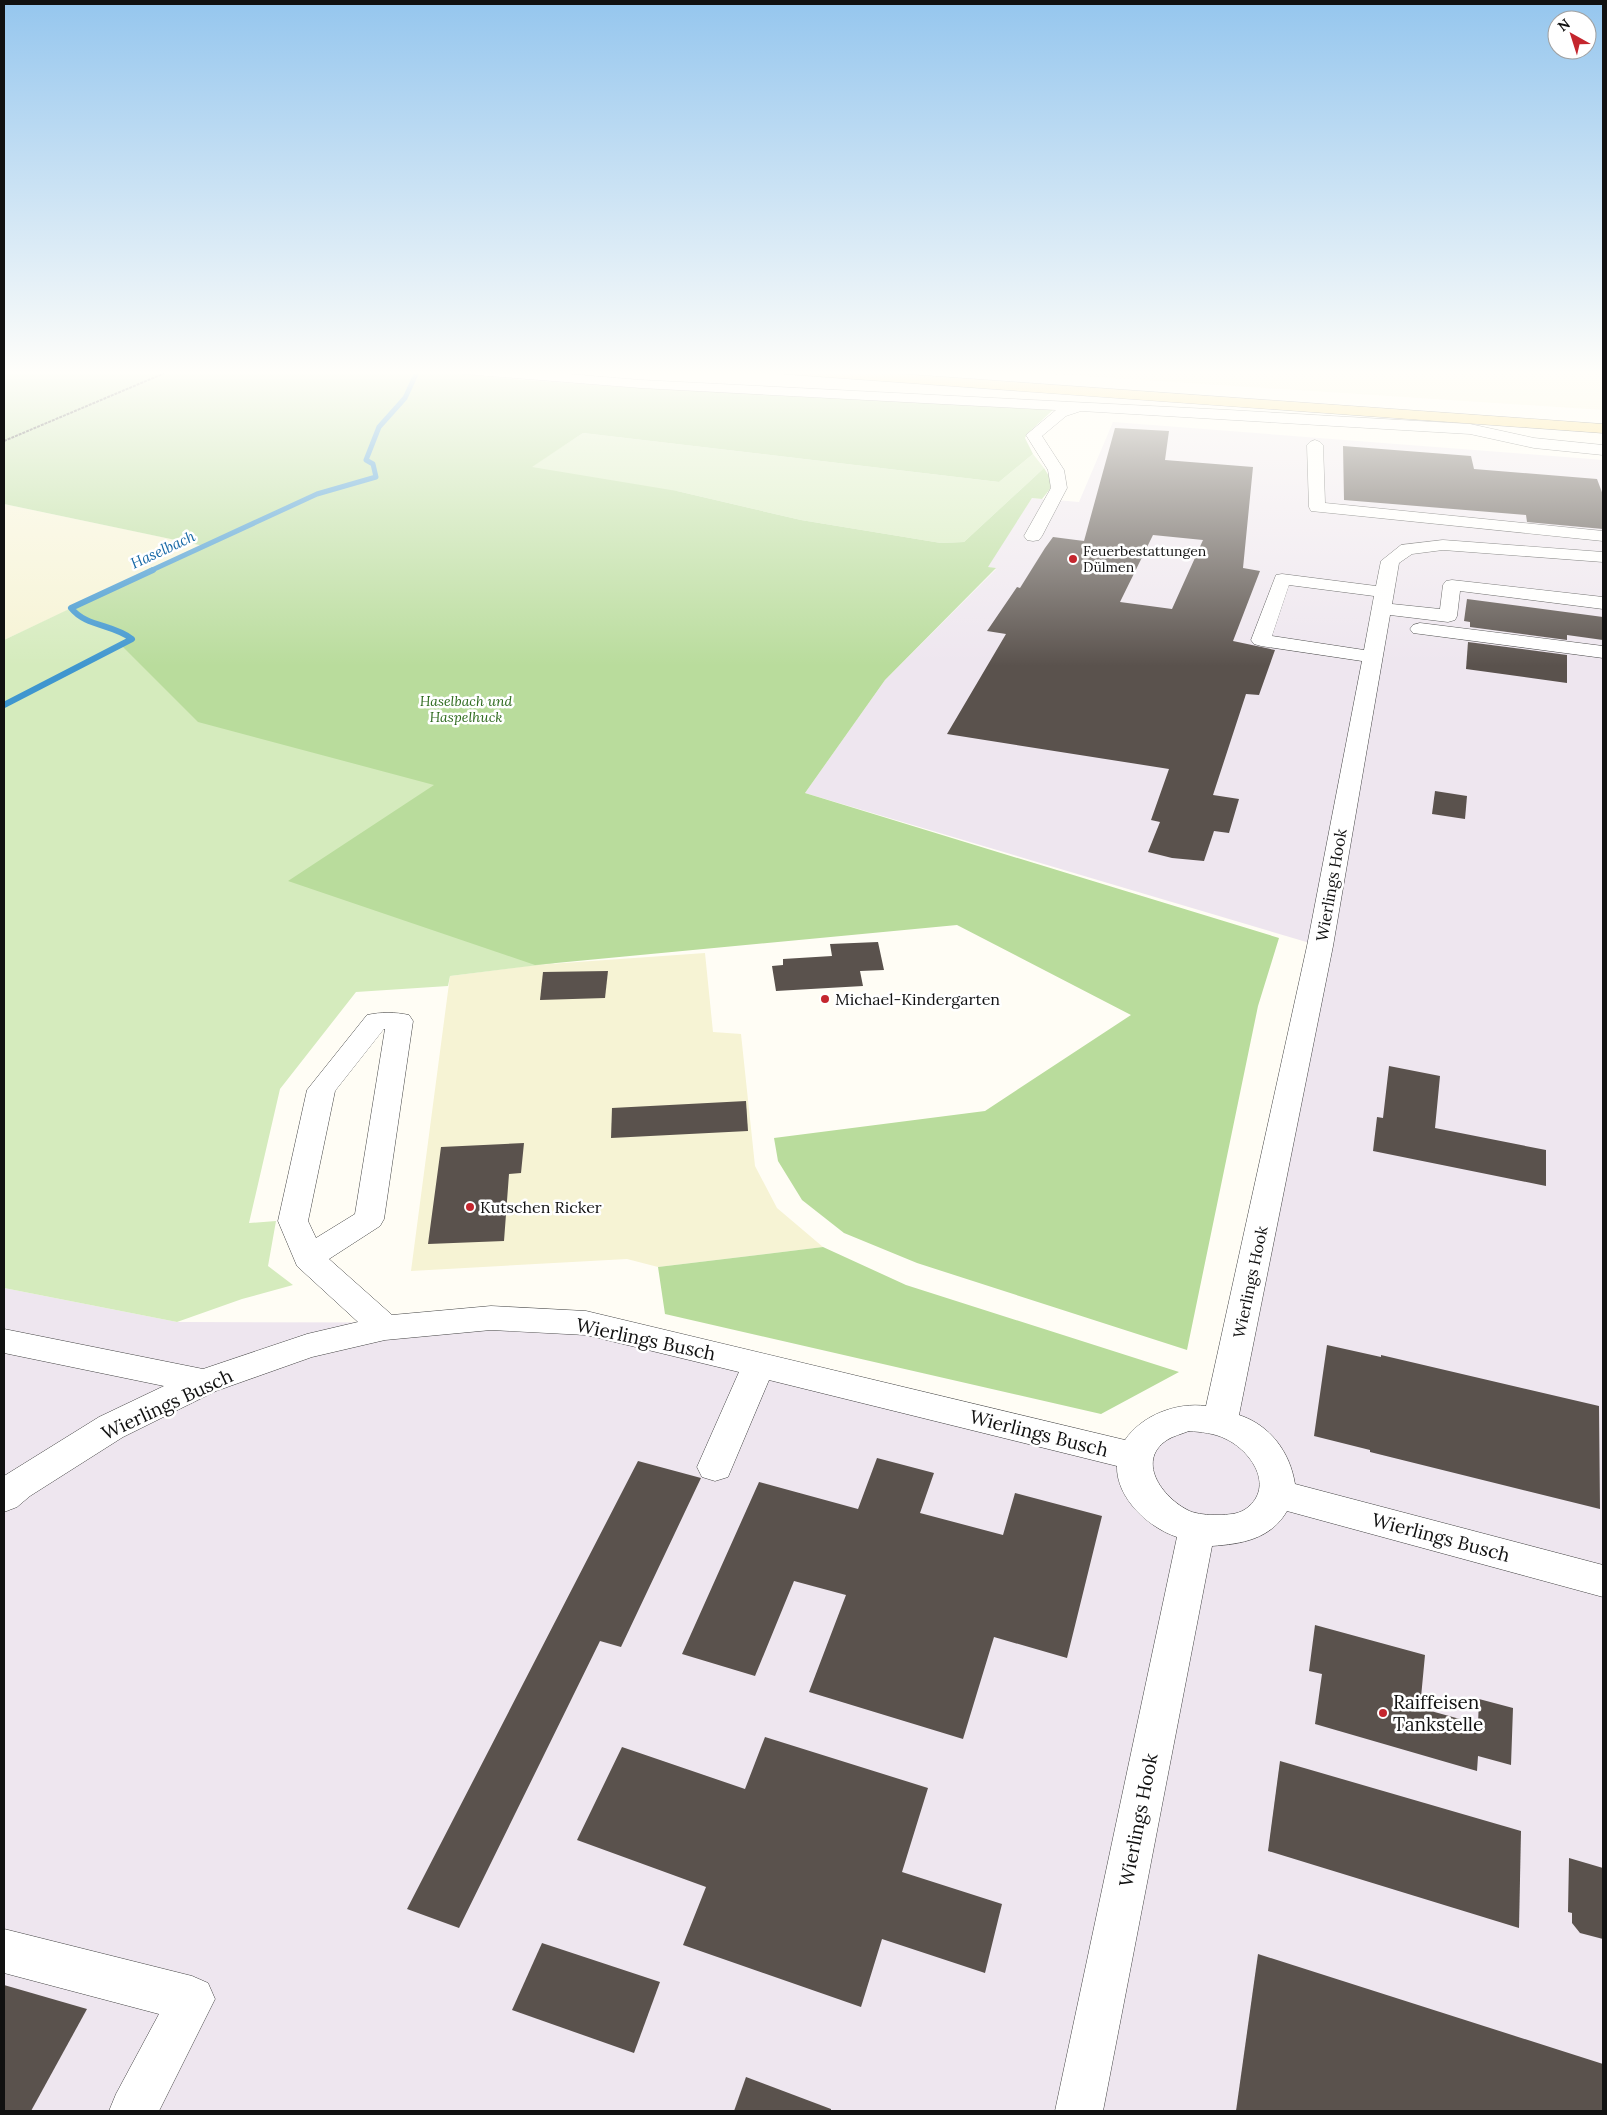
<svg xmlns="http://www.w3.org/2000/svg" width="1607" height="2115" font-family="Lora,serif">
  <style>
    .industrial { fill: #eee6ef }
    .farmland { fill: #f6f3d4 }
    .green { fill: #d5ebbd }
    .forest { fill: #b9dc9c }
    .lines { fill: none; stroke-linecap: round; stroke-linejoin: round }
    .stream-far1 { stroke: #3f96cf; stroke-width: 5 }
    .stream { stroke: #3f96cf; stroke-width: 6 }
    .building { fill: #5a524d; fill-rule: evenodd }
    .minor-casing { stroke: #444; stroke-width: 1 }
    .major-casing { stroke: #222; stroke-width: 1 }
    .path { stroke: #333; stroke-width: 2; stroke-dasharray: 3 1; stroke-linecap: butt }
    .minor { fill: #fff; fill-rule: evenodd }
    .major { fill: #f9d66b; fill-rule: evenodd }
    .poi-dot { fill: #c4262e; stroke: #fff; stroke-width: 2 }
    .labels { text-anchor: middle; stroke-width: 5; stroke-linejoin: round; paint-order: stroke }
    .far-poi-label { font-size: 14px; fill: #111; stroke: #fff; text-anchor: start }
    .far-park-label { font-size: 14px; font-style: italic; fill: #2f6b1f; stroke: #fff }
    .far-water-label { font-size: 15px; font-style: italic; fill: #1768a6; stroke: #fff }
    .street-label { font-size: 16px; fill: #111; stroke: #fff }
    .poi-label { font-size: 16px; fill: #111; stroke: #fff; text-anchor: start }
    .near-street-label { font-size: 19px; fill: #111; stroke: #fff }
    .near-poi-label { font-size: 19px; fill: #111; stroke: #fff; text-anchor: start }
  </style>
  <rect width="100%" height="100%" fill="#fffdf5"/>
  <path class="industrial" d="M1113,422L1603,460V2111H4V1288L177,1322L586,1323L1135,1456L1141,1442L1219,1422L1320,946L805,793L885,680L996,569L987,567L1032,498L1079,502Z"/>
  <g class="farmland">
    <path d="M988,370H1603V410Z"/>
    <path d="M4,504L205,546L4,640Z"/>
    <path d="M705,953L713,1032L741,1034L755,1166L777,1208L823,1247L658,1267L627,1259L411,1271L450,976L535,965Z"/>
  </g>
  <path class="green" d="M425,370L506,379L597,385L559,409L531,467L583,433L999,482L1033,454L1044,468L964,542L941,543L801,520L677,491L555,963L450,976L448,986L356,992L280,1089L249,1223L276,1221L268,1266L293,1285L242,1299L177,1322L4,1288V640L275,511Z"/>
  <g class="forest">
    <path d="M4,370H429L512,379L639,388L1054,409L1027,434L1025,438L1033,454L999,482L583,433L532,467L677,491L801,520L941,543L964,542L1044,468L1052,481L1050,489L1042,499L1032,498L988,567L996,568L885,680L805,793L1279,938L1258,1006L1187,1350L917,1263L844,1233L802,1200L778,1161L774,1138L985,1111L1131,1015L957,925L535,965L288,881L434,785L198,722L121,645L132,639C116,621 88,625 70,608L204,546L4,504Z"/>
    <path d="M823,1247L906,1285L1179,1372L1101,1414L665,1314L658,1267Z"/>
  </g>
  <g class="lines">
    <path class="stream-far1" d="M150,571L317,494L376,477L373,464L366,460L379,427L405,398L418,370"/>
    <path class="stream" d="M4,705L132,639C113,624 86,627 71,608L153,570"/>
  </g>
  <g class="building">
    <path d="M1115,428L1169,431L1165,460L1253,467L1243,568L1260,571L1233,641L1275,650L1259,695L1246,694L1213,795L1239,799L1229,833L1214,831L1204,861L1172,858L1148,852L1160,822L1151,820L1169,769L947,734L1006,634L987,631L1017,587L1020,588L1045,548L1053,537L1084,541ZM1153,535L1203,540L1172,609L1120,602Z"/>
    <path d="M1343,446L1471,456L1474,469L1597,479L1603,495V529L1527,522L1526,515L1344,500Z"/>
    <path d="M1467,599L1603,617V640L1567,635V640L1470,627V622L1464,621Z"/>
    <path d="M1468,642L1567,655V683L1466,669Z"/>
    <path d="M1435,791L1467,796L1465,819L1432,814Z"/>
    <path d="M878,942L884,970L860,971L863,986L776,991L772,966L783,965V959L832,956L830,944Z"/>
    <path d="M608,971L605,998L540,1000L543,972Z"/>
    <path d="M1389,1066L1440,1076L1435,1128L1546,1150V1186L1373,1151L1377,1117L1383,1118Z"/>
    <path d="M746,1101L748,1131L611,1138L612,1108Z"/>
    <path d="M524,1143L521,1173L509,1174L504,1241L428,1244L441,1147Z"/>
    <path d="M1327,1345L1381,1357V1355L1599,1406L1600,1509L1370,1452V1450L1314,1436Z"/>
    <path d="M877,1458L934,1473L920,1513L1003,1535L1015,1493L1102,1516L1067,1658L994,1637L963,1739L809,1692L846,1595L794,1581L755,1676L682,1654L759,1482L858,1509Z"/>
    <path d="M638,1461L701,1478L621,1647L600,1641L459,1928L407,1909Z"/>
    <path d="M1315,1625L1425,1655L1420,1708L1478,1724L1479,1699L1513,1708L1511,1765L1478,1756L1477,1771L1315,1724L1322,1674L1309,1671Z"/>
    <path d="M765,1737L928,1788L902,1872L1002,1904L985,1973L882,1939L861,2007L683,1945L706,1887L577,1840L622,1747L745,1789Z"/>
    <path d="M1280,1761L1521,1831L1519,1928L1268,1851Z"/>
    <path d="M1569,1858L1603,1868V1939L1580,1933L1572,1923V1913L1568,1912Z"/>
    <path d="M542,1943L660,1982L634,2053L512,2010Z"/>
    <path d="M1258,1954L1603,2064V2111H1236Z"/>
    <path d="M4,1985L87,2009L31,2111H4Z"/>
    <path d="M746,2077L831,2109V2111H734Z"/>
  </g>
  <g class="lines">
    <defs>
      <g id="minor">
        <path d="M457,370H519L641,380L1229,410L1470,424L1534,438L1603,445V455L1534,448L1470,434L1081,411L1066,416L1042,436L1064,470L1067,488L1042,536L1039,540L1033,541L1027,540L1024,536L1051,488L1048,470L1026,435L1056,410L641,388L464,374Z"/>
        <path d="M1315,440L1320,442L1323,445L1325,503L1603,531V541L1311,511L1309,507L1307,445L1310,442Z"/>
        <path d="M1443,540L1603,552V562L1443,550L1412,554L1399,563L1392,604L1440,609L1443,585L1446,581L1452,580L1603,597V609L1460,591L1457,616L1455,620L1448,622L1390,615L1333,946L1239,1415C1270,1425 1290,1452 1295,1484L1603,1565V1597L1287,1511C1271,1539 1242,1544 1212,1546L1103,2111H1055L1177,1537C1149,1528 1116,1498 1117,1466L769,1380L728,1477L715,1481L702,1477L697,1467L739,1372L586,1335L491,1330L385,1340L312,1357L216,1391L123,1437L30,1496L17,1507L4,1512V1476L99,1417L164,1386L4,1353V1329L203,1369L307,1334L358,1322L297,1266L278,1221L307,1090L367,1015C381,1012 395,1012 409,1015L413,1021L384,1219L380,1226L329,1259L392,1315L491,1306L586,1311L1125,1440C1142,1415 1177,1402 1206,1406L1307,946L1362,661L1261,646L1254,644L1251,640L1276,575L1282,574L1376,586L1381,561L1401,545ZM1289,585L1374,596L1364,650L1272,636ZM384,1029H385L355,1214L316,1238L308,1221L335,1091ZM1189,1431C1201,1432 1214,1433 1226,1439C1251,1451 1275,1486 1247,1508C1239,1514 1232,1514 1222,1515C1211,1515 1202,1515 1192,1512C1165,1501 1134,1462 1167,1440C1173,1436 1182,1434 1189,1431Z"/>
        <path d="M1420,623L1603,646V658L1413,633L1410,629L1413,625Z"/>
        <path d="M4,1929L192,1976L208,1983L215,1999L159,2111H109L116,2094L159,2014L4,1973Z"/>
      </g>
      <path id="major" d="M778,370H845L1603,424V433L785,374Z"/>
    </defs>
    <use href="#minor" class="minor-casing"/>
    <use href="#major" class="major-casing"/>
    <path class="path" d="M4,441L172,370"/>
    <use href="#minor" class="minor"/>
    <use href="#major" class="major"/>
  </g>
  <linearGradient id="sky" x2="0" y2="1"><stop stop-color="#95c6ee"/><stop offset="0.56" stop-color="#fffefa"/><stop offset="1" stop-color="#fffefa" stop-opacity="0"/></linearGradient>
  <rect width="1607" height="666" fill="url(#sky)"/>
  <g class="poi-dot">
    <circle cx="1073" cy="559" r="5"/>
    <circle cx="825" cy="999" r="5"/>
    <circle cx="470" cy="1207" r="5"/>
    <circle cx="1383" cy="1713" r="5"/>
  </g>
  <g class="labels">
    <g class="far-poi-label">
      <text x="1083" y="556">Feuerbestattungen<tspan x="1083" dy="16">Dülmen</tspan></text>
    </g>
    <g class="far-park-label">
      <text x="466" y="706">Haselbach und<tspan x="466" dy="16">Haspelhuck</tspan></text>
    </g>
    <g class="far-water-label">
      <text transform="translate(163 550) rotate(-25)" y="5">Haselbach</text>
    </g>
    <g class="street-label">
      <text transform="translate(1331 885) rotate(-80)" y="6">Wierlings Hook</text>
      <text transform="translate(1250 1282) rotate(-78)" y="6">Wierlings Hook</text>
    </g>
    <g class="poi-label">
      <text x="835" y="1005">Michael-Kindergarten</text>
      <text x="480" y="1213">Kutschen Ricker</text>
    </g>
    <g class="near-street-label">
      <text transform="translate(646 1339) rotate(12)" y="7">Wierlings Busch</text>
      <text transform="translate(167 1404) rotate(-25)" y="7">Wierlings Busch</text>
      <text transform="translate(1039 1433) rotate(14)" y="7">Wierlings Busch</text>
      <text transform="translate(1441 1537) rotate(15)" y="7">Wierlings Busch</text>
      <text transform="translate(1138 1820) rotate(-79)" y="7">Wierlings Hook</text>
    </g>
    <g class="near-poi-label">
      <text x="1393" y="1709">Raiffeisen<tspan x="1393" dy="22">Tankstelle</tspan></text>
    </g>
  </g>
  <rect width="1607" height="2115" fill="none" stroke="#111111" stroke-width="10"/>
  <g transform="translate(1572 35) rotate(321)"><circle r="24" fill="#ffffff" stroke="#a0a0a0"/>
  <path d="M0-4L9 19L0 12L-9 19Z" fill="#c4262e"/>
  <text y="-8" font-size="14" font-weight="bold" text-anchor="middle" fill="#111111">N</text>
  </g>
</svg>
